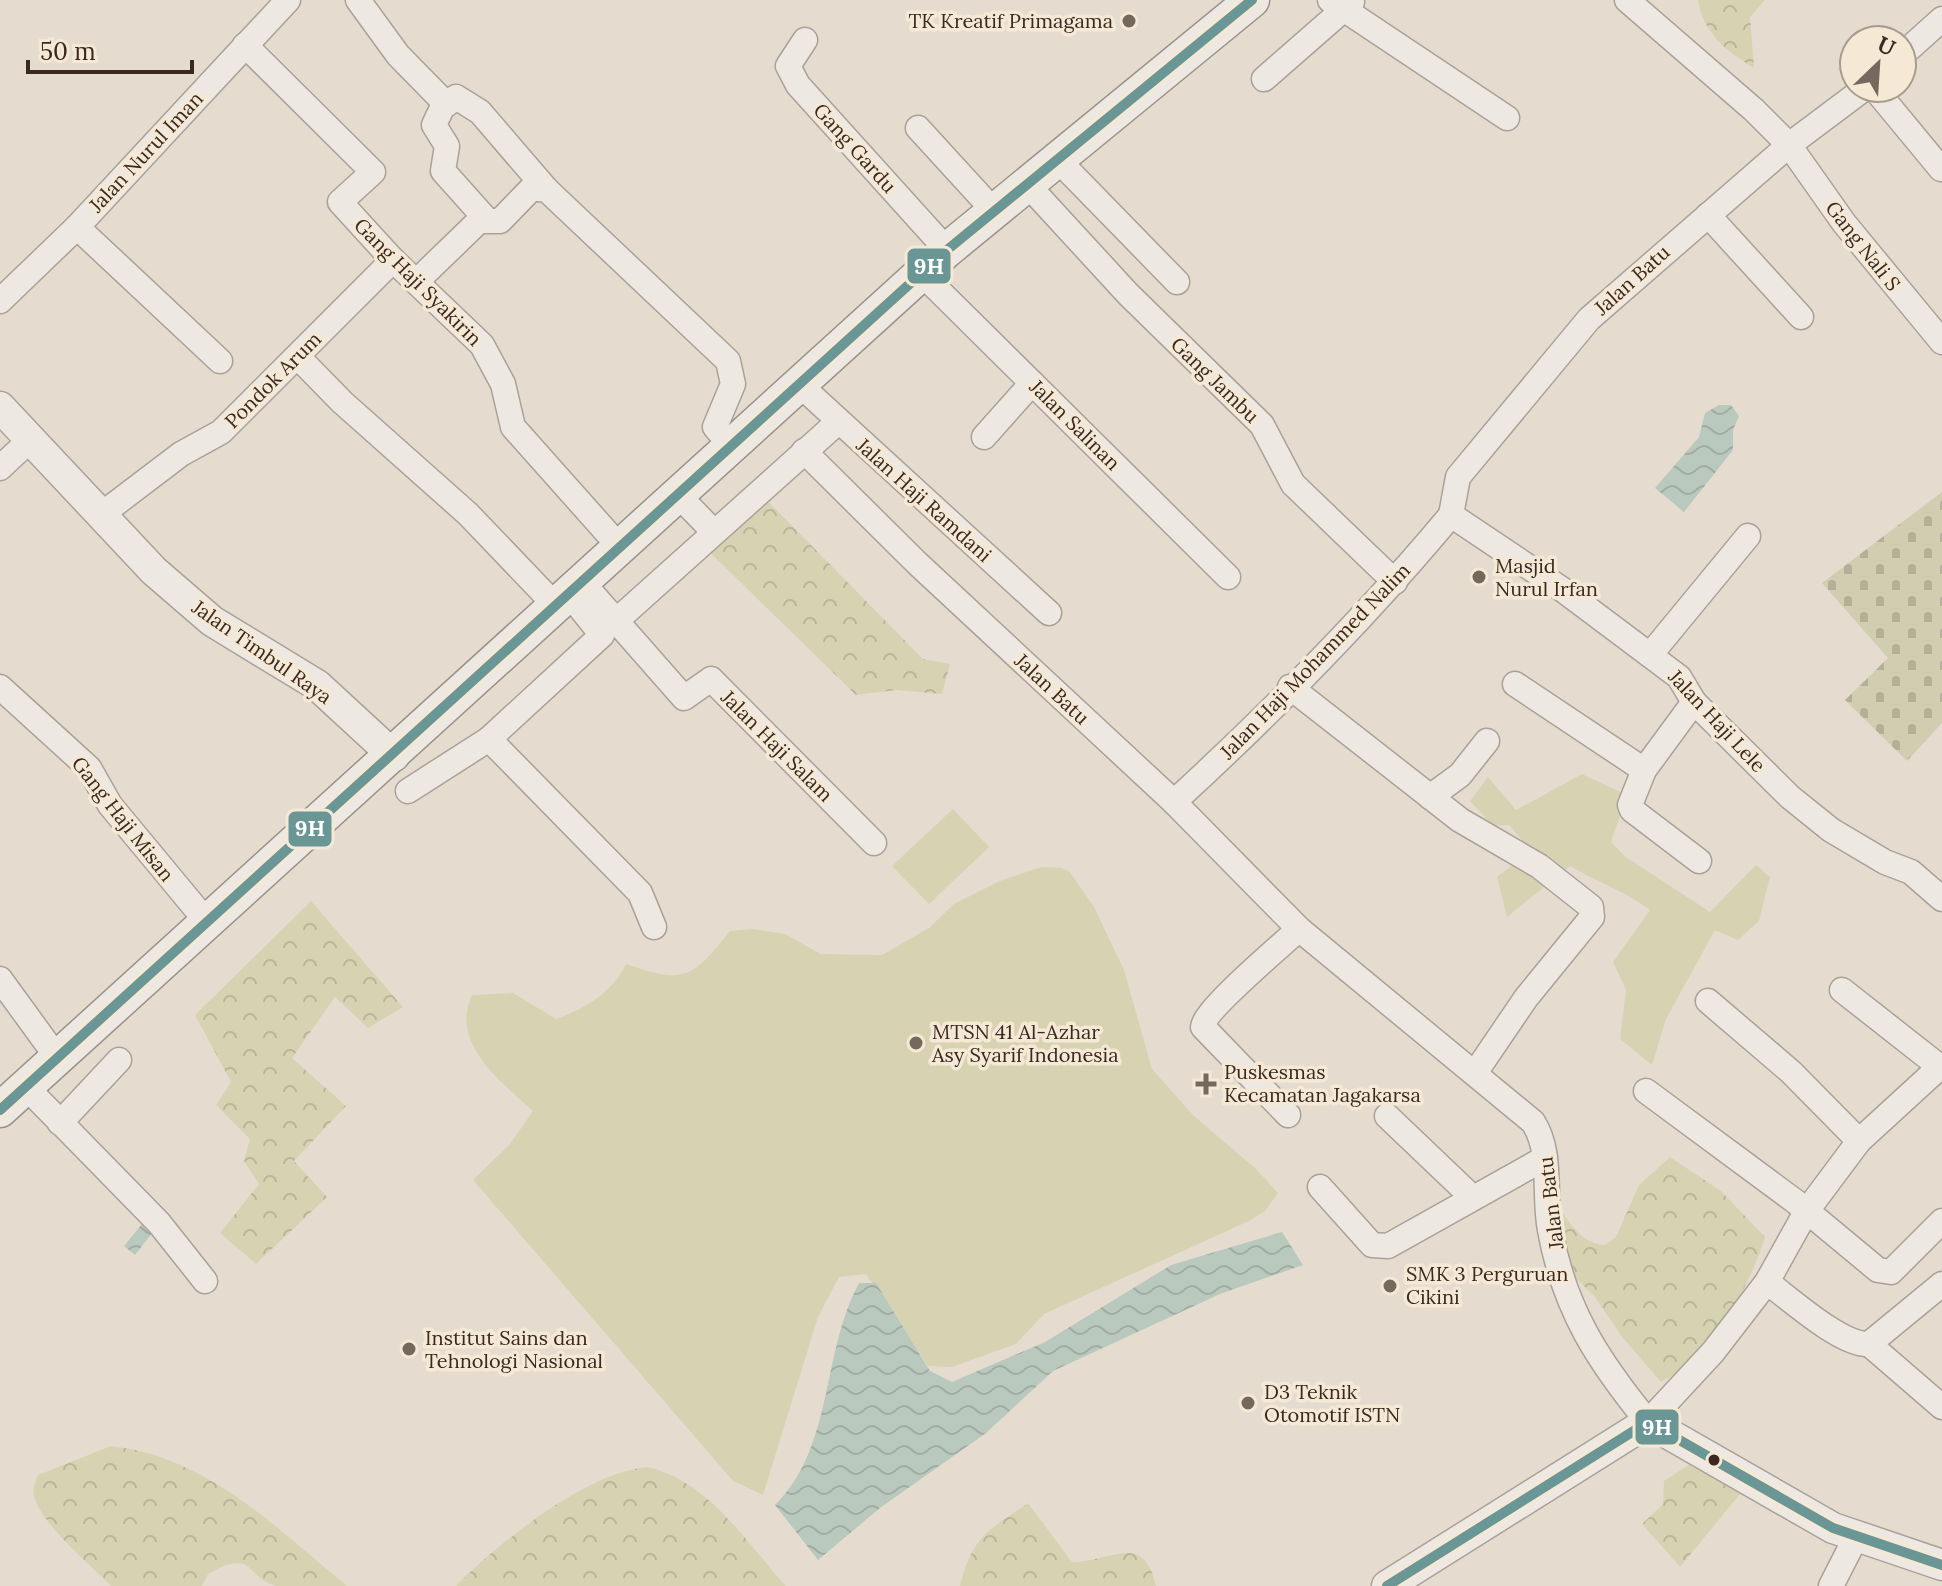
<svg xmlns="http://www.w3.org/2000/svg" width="1942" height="1586" font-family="Lora,serif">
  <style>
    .grass { fill: #d7d3b2 }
    .forest { fill: url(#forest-crowns) }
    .cemetery { fill: url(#cemetery-stones) }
    .water { fill: url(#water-waves) }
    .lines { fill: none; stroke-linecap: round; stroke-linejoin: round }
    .minor-casing { stroke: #aaa198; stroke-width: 27 }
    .tertiary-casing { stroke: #aaa198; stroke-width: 33 }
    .secondary-casing { stroke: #9a9188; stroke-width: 37 }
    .minor { stroke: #ede8e1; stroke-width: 24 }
    .tertiary { stroke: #ede8e1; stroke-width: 30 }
    .secondary { stroke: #ede8e1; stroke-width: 34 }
    .bus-1-casing { stroke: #f5e9d6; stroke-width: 16 }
    .bus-1 { stroke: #6a9696; stroke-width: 10 }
    .poi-dot { fill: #75685d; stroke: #f5e9d6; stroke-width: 3 }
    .bus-dot { fill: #392920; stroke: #f5e9d6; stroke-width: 3 }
    .labels { text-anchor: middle; stroke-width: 7; stroke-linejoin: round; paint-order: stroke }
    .poi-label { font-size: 20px; fill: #392920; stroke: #f5e9d6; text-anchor: start }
    .street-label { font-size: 20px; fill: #392920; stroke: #f5e9d6 }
    .line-badge { stroke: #f5e9d6; stroke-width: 3 }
    .badge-label { font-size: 22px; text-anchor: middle; font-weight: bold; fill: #fff }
  </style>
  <defs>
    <pattern id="forest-crowns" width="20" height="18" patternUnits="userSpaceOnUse" patternTransform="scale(2)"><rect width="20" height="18" fill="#d7d3b2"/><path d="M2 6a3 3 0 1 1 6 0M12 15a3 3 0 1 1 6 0" fill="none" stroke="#b9b599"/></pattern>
    <pattern id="cemetery-stones" width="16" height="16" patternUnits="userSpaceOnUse" patternTransform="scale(2)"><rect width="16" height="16" fill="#d1cdb1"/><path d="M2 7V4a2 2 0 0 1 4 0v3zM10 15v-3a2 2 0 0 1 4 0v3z" fill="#b4b098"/></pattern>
    <pattern id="water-waves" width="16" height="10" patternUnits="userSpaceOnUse" patternTransform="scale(2)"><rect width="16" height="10" fill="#bac9be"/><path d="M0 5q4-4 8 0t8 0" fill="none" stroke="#a1ada3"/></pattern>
  </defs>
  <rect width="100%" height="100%" fill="#e5dccf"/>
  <g class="grass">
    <path d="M1582,774L1627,795L1611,842L1626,857L1710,912L1756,865L1770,877L1759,921L1738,940L1715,930L1666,1019L1652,1065L1620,1039L1626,990L1613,962L1650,910C1623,890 1599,883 1570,866L1507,917L1497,877L1531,851L1509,825L1493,826L1470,801L1488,777L1516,810Z"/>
    <path d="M953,809L989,847L929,904L892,866Z"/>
    <path d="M1041,867L1061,868L1070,872L1094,907L1124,970L1152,1069L1194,1116L1255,1168L1278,1193L1265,1211L1249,1221L1044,1314L1016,1344L952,1367L928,1366L866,1274L839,1277L818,1317L763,1495L733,1481L473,1180L510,1144L533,1111C501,1082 449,1043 472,995L513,993L556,1019C586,1008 612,993 626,964C685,985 692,978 730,931L752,929L785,934L821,954L882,955L929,928L954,904L1000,881Z"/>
  </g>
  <g class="forest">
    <path d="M1698,0H1765L1750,17L1754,68C1727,52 1703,33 1698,0Z"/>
    <path d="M752,485L923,659L950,664L942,694L896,690L856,695L694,537Z"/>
    <path d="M311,901L403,1007L368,1028L335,997L292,1058L346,1106L294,1161L327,1197L256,1264L220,1233L259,1184L244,1161L250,1139L216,1105L231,1082L195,1015Z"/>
    <path d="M1670,1157L1721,1191L1765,1237C1756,1270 1720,1341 1693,1362C1684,1370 1671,1376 1661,1382L1623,1338L1594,1296L1565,1267L1546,1227L1560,1209C1572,1226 1583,1244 1605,1245L1616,1237L1639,1185Z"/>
    <path d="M111,1446C208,1457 275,1527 347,1586C326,1586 296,1586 276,1586C244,1577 256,1547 208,1574L202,1586H111C90,1564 45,1528 35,1499C31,1490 35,1483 38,1475Z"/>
    <path d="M1702,1456L1745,1488L1680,1567L1642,1524L1663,1504L1664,1481Z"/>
    <path d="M647,1467C708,1480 746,1542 786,1586H456C498,1543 587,1472 647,1467Z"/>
    <path d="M1028,1503L1072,1562C1110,1562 1144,1530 1156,1586H960C972,1536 989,1530 1028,1503Z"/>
  </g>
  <path class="cemetery" d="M1942,492V723L1907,761L1845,700L1888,658L1822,583Z"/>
  <g class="water">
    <path d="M1719,405H1731L1739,416L1733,430V450L1684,512L1655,488L1699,437L1705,413Z"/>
    <path d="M142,1224L153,1232L135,1255L124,1246Z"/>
    <path d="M1282,1232L1303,1265L1220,1294L1053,1371L986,1433L880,1508L818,1560L775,1505C834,1447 821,1353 859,1283H876L930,1371L952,1382L1045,1342L1171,1265Z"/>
  </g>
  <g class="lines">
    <defs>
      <g id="minor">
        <path d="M358,0L398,55L446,104"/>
        <path d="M1330,0L1507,118"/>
        <path d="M1627,0L1754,110L1789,145L1844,223L1942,342"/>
        <path d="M805,40L788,66L798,85L947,250"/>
        <path d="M245,45L373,172L340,202L393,260L482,345L503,384L513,427L618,545"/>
        <path d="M1902,55L1942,19"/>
        <path d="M1264,79L1352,2"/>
        <path d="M1874,88L1941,169"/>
        <path d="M918,128L993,210"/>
        <path d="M1057,159L1177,282"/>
        <path d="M1026,183L1128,294L1262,425L1293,484L1395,582"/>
        <path d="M1708,215L1801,317"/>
        <path d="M485,218L443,171L447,146L434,125L442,108L456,97L480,112L547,190"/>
        <path d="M77,227L220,361"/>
        <path d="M921,273L1228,577"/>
        <path d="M417,281L479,221H500L532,188L547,190L728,361L733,384L715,427L732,447"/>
        <path d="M0,301L77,227L288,0"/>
        <path d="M298,357L342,402L468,514L556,606"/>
        <path d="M801,386L1049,613"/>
        <path d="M984,437L1032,383"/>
        <path d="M804,451L918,564L1174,802L1299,929L1533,1122C1553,1153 1543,1194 1550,1230C1564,1309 1598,1361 1648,1422L1713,1352L1767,1282L1806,1212L1859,1141L1942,1065"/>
        <path d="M0,468L31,439"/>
        <path d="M678,495L714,532"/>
        <path d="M102,514L181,454L221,432L393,260"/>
        <path d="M1451,515L1563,590L1679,677L1694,702L1790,797L1831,830L1885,862L1911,872L1942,899"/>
        <path d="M1451,515L1458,477L1589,319L1789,145L1865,88"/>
        <path d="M582,582L684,698L711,679L874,843"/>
        <path d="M569,594L602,635L489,739L640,893L654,927"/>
        <path d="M616,621L838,422"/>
        <path d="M1650,655L1748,536"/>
        <path d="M1515,684L1644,770"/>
        <path d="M0,687L89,768L110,805L207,922"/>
        <path d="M1290,687L1460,820L1539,866L1591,907L1592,917L1526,998L1475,1073"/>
        <path d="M1694,702L1644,770L1630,805L1632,810L1699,861"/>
        <path d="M408,791L489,739"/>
        <path d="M1430,797L1460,775L1487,741"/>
        <path d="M1174,802C1272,712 1366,617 1451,515"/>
        <path d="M0,979L56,1056"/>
        <path d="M1842,990L1940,1067"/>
        <path d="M1708,1001L1791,1072L1859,1141"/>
        <path d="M25,1086L159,1223L205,1281"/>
        <path d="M1646,1091L1796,1202L1878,1270L1891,1272L1942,1221"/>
        <path d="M1288,1115L1203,1027C1204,1010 1282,945 1299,929"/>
        <path d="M1387,1116L1473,1198"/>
        <path d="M60,1123L119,1060"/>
        <path d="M1320,1187L1372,1245L1388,1246L1545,1158"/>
        <path d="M1767,1282C1790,1299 1842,1346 1869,1344L1942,1284"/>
        <path d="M1869,1344L1942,1407"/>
        <path d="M1831,1586L1857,1535"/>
      </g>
      <g id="tertiary">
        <path d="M0,407L154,571L212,621L317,685L394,756"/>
        <path d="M1387,1586L1648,1422L1833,1528L1942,1565"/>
      </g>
      <path id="secondary" d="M0,1110L947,250L1252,0"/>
    </defs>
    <use href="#minor" class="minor-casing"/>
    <use href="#tertiary" class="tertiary-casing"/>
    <use href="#secondary" class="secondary-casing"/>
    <use href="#minor" class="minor"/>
    <use href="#tertiary" class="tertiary"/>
    <use href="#secondary" class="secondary"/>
    <defs>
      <g id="bus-1">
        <path d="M0,1110L947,250L1252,0"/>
        <path d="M1387,1586L1648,1422L1833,1528L1942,1565"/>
      </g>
    </defs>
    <use href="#bus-1" class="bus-1-casing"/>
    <use href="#bus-1" class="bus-1"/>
  </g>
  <g class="poi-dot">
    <circle cx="1129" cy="21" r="8"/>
    <circle cx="1479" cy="577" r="8"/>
    <circle cx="916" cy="1043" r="8"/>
    <path d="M1202 1072h8v8h8v8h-8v8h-8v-8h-8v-8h8z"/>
    <circle cx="1390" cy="1286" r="8"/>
    <circle cx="409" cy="1349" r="8"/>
    <circle cx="1248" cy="1403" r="8"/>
  </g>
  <circle class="bus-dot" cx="1714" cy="1460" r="7"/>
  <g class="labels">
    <g class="poi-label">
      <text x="1113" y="28" text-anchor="end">TK Kreatif Primagama</text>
      <text x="1495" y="573">Masjid<tspan x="1495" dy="23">Nurul Irfan</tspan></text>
      <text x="932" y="1039">MTSN 41 Al-Azhar<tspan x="932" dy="23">Asy Syarif Indonesia</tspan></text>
      <text x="1224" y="1079">Puskesmas<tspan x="1224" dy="23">Kecamatan Jagakarsa</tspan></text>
      <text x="1406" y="1281">SMK 3 Perguruan<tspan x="1406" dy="23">Cikini</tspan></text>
      <text x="425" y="1345">Institut Sains dan<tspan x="425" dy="23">Tehnologi Nasional</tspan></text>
      <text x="1264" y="1399">D3 Teknik<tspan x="1264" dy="23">Otomotif ISTN</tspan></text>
    </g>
    <g class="street-label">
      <text transform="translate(855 148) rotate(48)" y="7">Gang Gardu</text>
      <text transform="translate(146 152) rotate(-47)" y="7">Jalan Nurul Iman</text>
      <text transform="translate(1863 246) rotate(52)" y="7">Gang Nali S</text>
      <text transform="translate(1632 280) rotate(-42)" y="7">Jalan Batu</text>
      <text transform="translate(418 282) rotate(45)" y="7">Gang Haji Syakirin</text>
      <text transform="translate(273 380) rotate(-45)" y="7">Pondok Arum</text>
      <text transform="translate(1215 380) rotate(44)" y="7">Gang Jambu</text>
      <text transform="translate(1075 425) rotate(45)" y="7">Jalan Salinan</text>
      <text transform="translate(924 500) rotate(42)" y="7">Jalan Haji Ramdani</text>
      <text transform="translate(262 652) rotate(35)" y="7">Jalan Timbul Raya</text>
      <text transform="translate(1315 661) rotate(-46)" y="7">Jalan Haji Mohammed Nalim</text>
      <text transform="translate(1052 689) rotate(43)" y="7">Jalan Batu</text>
      <text transform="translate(1717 721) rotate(47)" y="7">Jalan Haji Lele</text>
      <text transform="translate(777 746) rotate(45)" y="7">Jalan Haji Salam</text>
      <text transform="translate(123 819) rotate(52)" y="7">Gang Haji Misan</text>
      <text transform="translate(1551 1203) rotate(-97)" y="7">Jalan Batu</text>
    </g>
  </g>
  <g class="line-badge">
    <rect x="906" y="247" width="46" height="38" rx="8" fill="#6a9696"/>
    <rect x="287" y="810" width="46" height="38" rx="8" fill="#6a9696"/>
    <rect x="1634" y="1408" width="46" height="38" rx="8" fill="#6a9696"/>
  </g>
  <g class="badge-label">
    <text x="929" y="274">9H</text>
    <text x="310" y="836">9H</text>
    <text x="1657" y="1435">9H</text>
  </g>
  <g transform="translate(1878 64) rotate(25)"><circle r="38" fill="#f5e9d6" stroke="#aa9c8d" stroke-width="2"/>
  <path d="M0-6L14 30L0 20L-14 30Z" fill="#75685d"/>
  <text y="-12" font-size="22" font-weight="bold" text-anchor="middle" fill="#392920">U</text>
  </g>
  <path d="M28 60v12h164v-12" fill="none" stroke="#392920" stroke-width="4"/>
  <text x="40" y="60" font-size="24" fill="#392920" stroke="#f5e9d6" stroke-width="6" paint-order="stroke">50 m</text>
</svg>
